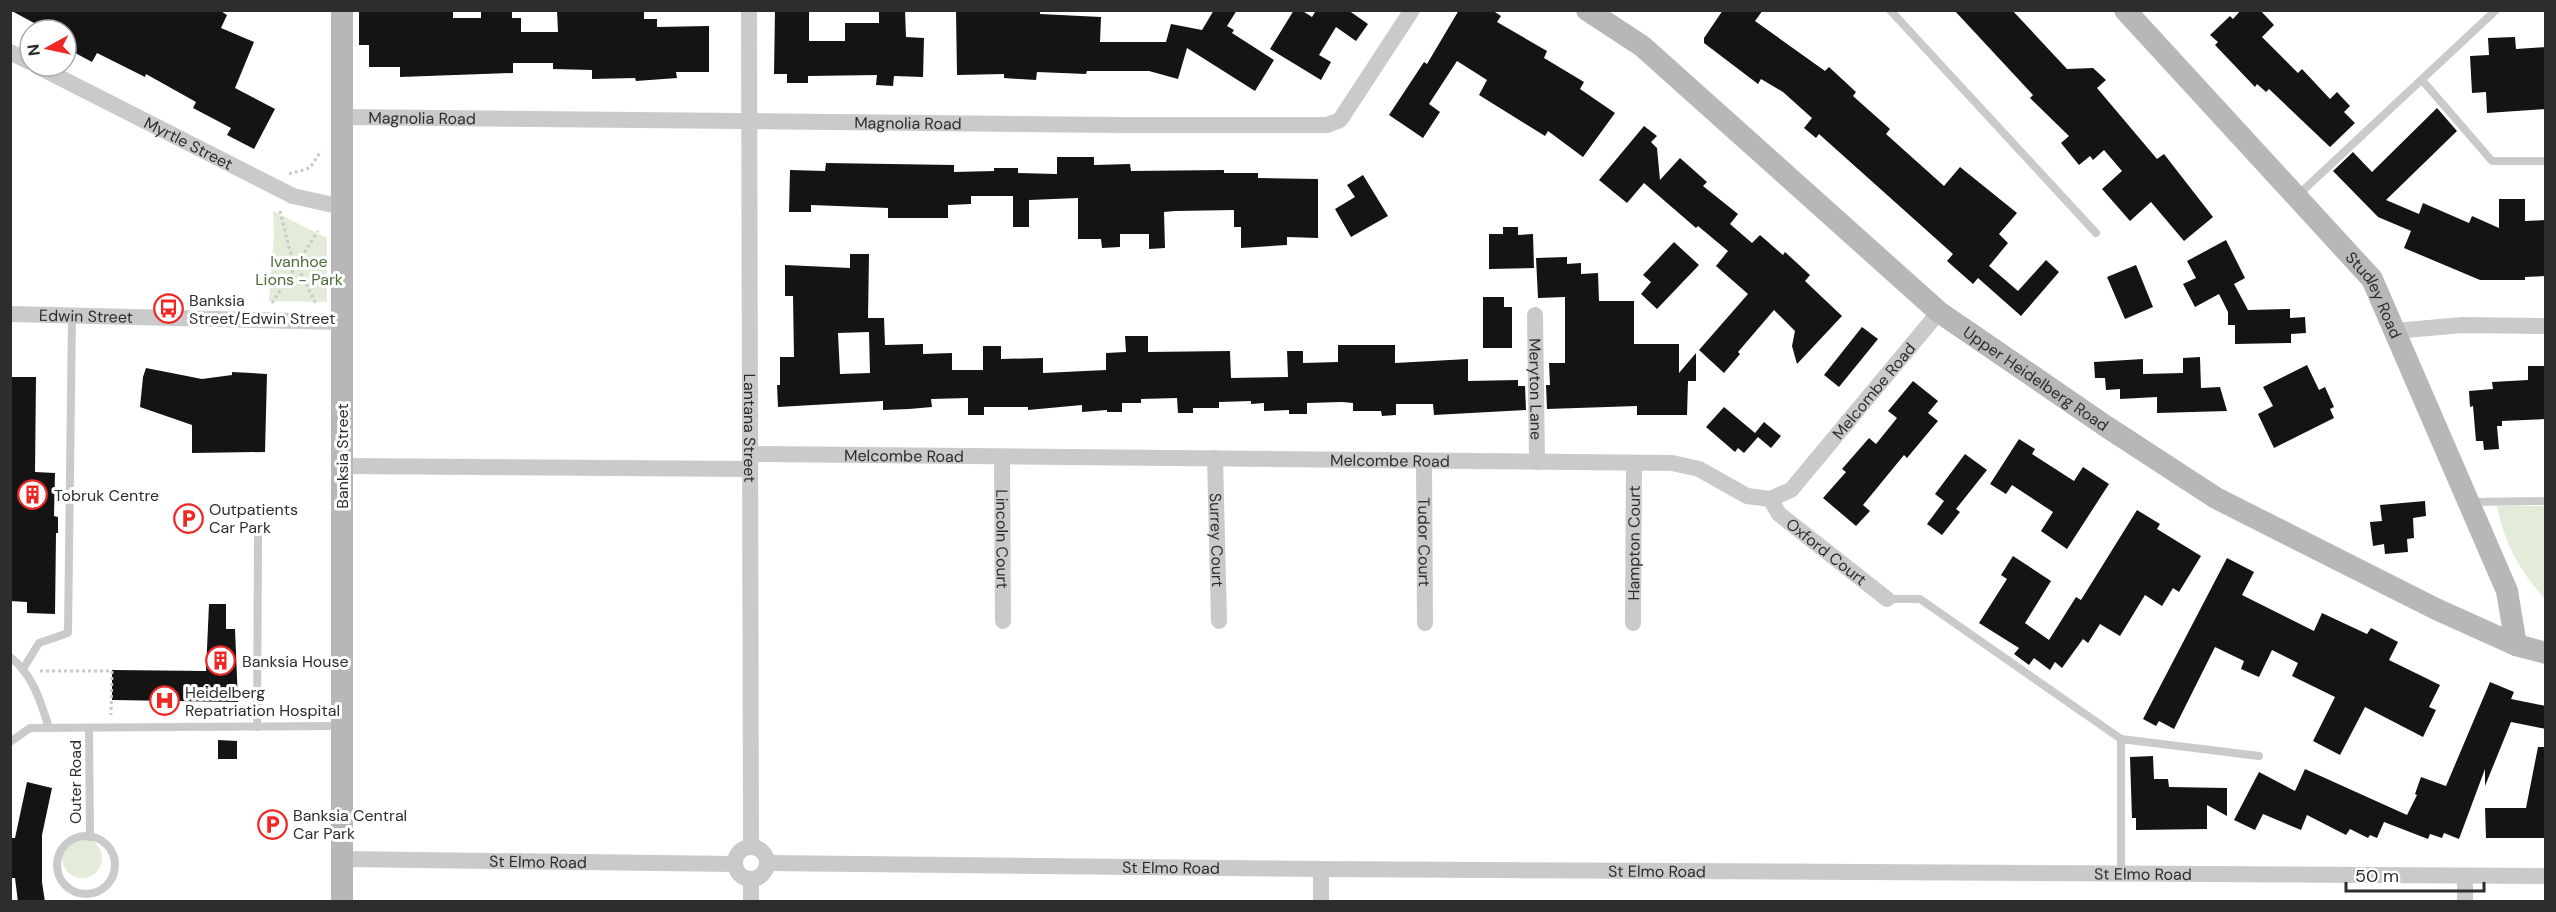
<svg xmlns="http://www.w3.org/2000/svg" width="2556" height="912" font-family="'DM Sans',sans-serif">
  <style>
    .green { fill: #e2ecd9 }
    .building { fill: #141414; fill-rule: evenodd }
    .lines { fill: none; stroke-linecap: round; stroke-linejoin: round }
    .path { stroke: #cacaca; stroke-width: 3; stroke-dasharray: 3 3; stroke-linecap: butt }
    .lane { stroke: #cacaca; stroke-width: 8 }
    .street { stroke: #cacaca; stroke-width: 16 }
    .secondary { stroke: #b7b7b7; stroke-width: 22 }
    .labels { text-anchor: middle; stroke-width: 6; stroke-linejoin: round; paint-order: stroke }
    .street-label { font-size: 16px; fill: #2d2d2d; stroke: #fff }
    .park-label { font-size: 16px; fill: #4b6b38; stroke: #fff }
    .poi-label { font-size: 16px; fill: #2d2d2d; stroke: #fff; text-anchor: start }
  </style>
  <rect width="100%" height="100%" fill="#fff"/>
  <g class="green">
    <path d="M273,211L327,238V302L269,301L274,235Z"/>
    <path d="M2497,506H2545V599C2520,572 2504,543 2497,506Z"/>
    <circle cx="82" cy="858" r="20"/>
  </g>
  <g class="building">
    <path d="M10,10H219L227,15L221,28L254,42L235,88L275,109L254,149L227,135L231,128L193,108L196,102L146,74L145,77L97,53L92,62L66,48V30H47Z"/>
    <path d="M453,10V18H481V10H512V18H521V32H558L557,10H644V19H657V27L709,26V72H676L677,78L636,81L635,78L592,79V70L553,69V63H513V73L400,77V67H369V45H359V11Z"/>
    <path d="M775,10H809V41H845V23H879V10H905L906,37L924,38L923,77L894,76L893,86L876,85L877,75L808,76V83H787V74H774Z"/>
    <path d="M956,10H1040V14L1101,17L1100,42H1166L1171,24L1202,30L1214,10H1237L1227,26L1234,30L1232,33L1274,60L1255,91L1187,48L1178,79L1149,71H1087L1086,74L1037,72L1036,80L1004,78V74L957,75Z"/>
    <path d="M1294,10H1301L1312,17L1315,12L1313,10H1348L1368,24L1356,41L1336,27L1319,55L1331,62L1321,80L1270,49Z"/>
    <path d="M1459,10H1492L1501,16L1497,22L1547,51L1544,58L1584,82L1580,89L1615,113L1583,157L1548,131L1545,136L1479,95L1487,80L1457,61L1429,104L1440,112L1423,138L1389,115L1424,62L1427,64Z"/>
    <path d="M1723,10H1763L1755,21L1825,71L1829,67L1856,92L1853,96L1890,129L1886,134L1944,186L1960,167L2017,213L1999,234L2008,243L1989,266L2018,291L2046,260L2059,272L2021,316L1978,278L1973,284L1947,261L1953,254L1819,134L1816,138L1804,128L1812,118L1783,92L1761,79L1758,84L1704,43V38Z"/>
    <path d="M1954,10H2012L2067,69L2093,68L2106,80L2097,88L2157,159L2164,154L2213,217L2184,241L2151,202L2130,221L2102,189L2122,171L2104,150L2093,160L2090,156L2079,165L2061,143L2069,136L2030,98L2033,95Z"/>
    <path d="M2241,10H2260L2274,25L2262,37L2298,73L2302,69L2330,99L2337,92L2350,106L2344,112L2355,123L2330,147L2269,89L2266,92L2257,84L2255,87L2215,45L2218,42L2210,35L2230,16L2233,19Z"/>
    <path d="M2515,37L2516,49L2546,47V109L2487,113L2486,92L2472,93L2470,56L2489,55L2488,38Z"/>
    <path d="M2437,108L2457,131L2386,200L2419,214L2423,203L2469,223L2472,216L2499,228V199H2525V221L2546,220V276L2525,277V280H2480L2404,248L2411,231L2378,217L2333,171L2353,152L2372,172Z"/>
    <path d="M1644,126L1657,136L1651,142L1657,148L1660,180L1680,158L1707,182L1703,186L1738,214L1730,224L1752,243L1760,235L1783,255L1785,252L1810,275L1805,281L1842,316L1797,364L1792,346L1795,331L1774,310L1738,352L1740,354L1724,373L1699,350L1748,294L1716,266L1728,251L1698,226L1696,228L1644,183L1627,203L1599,180Z"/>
    <path d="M1057,157H1094V165L1130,164L1131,171L1224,170V173H1258V178L1318,179V238L1287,237V245L1241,248V227H1234V210L1175,211L1164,212L1165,248L1149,249V234H1120V247L1102,248L1101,239H1078V198L1029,200V227H1013V196H971V204L948,205V218H888V208L811,205V212H789L790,170L825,171L826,163L954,165V172L994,171V168H1018V173L1057,174Z"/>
    <path d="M1363,175L1388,216L1351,237L1335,209L1355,197L1347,185Z"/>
    <path d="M1503,227H1518V235L1533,234L1534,268L1489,269V234H1503Z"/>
    <path d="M2226,240L2245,278L2234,284L2248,310L2290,309V318L2305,317L2306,333L2291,334V343L2235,344V325H2228V312L2219,294L2195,307L2183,284L2196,278L2187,261Z"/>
    <path d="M1674,242L1699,265L1657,309L1641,294L1651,282L1643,275Z"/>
    <path d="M850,254H869L868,318H884L885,345L923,344V354L952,353V370H983V346H1001V359L1043,358V373L1106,370V353L1126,352L1125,336H1148V352L1230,351L1231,378L1288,377L1287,351H1303V363L1338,362V345H1395V363L1468,359V381L1518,380V386H1525L1526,410L1434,415L1433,404H1396V415L1382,416L1381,411H1353V403L1342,402L1307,403V414H1289V410L1264,411V403L1251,404V401L1219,402V408H1193V413H1178L1177,398L1141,399V403H1122V412H1107V410L1082,412V405L1028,410V407H984V415H968V398L931,399L932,407L909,409L883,410V401L778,407L777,385H780V357H794L793,296H785V265L850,268ZM869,332L870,373L840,374L838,333Z"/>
    <path d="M1567,257V264L1581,263V274L1598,273L1599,301H1634V344H1679V373L1696,353V381H1688L1687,415H1637V406L1547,409L1546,385H1550L1549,363H1565V297L1538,298L1536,258Z"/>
    <path d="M2136,265L2153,307L2125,319L2107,277Z"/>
    <path d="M1483,297H1504V307H1512V348H1483Z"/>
    <path d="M1862,327L1878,339L1839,387L1824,375Z"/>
    <path d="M2200,357L2201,388L2220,387L2227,411L2157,413V397L2120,399V389L2106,390L2105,378H2095L2094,362L2143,359V374L2183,373V358Z"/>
    <path d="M2307,365L2319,390L2325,387L2334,407L2330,409L2334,418L2274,448L2258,414L2273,406L2263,387Z"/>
    <path d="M2528,366H2546V419L2502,421V426H2497L2499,449L2484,450L2483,441H2476L2473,406L2470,407L2469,391L2493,389L2492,382L2528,380Z"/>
    <path d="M146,368L202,379L232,375V372L267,374L265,452L192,453V425L140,407L143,377Z"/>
    <path d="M10,377H36L35,472L55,473L54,516L58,517V533H56L55,614L27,613V602L10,601Z"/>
    <path d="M1913,381L1938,401L1928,413L1938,421L1907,458L1904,455L1863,505L1870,511L1856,526L1823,498L1846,472L1842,469L1869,438L1876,444L1897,418L1888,411Z"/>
    <path d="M1724,407L1755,433L1764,422L1781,436L1771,448L1758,437L1744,453L1738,448L1735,452L1706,427Z"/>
    <path d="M2019,439L2035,449L2032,454L2074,481L2083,467L2109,484L2067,549L2041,531L2053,512L2012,485L2006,494L1990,484Z"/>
    <path d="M1965,454L1987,470L1956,509L1960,512L1942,535L1927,524L1944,501L1935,494Z"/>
    <path d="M2425,501L2426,516L2413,518L2414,538L2407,539L2408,552L2385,554L2384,544L2373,546L2370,522L2382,521L2380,505Z"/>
    <path d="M2137,510L2160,524L2157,529L2201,556L2179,592L2173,588L2162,606L2145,595L2120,636L2100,624L2088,643L2083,639L2062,668L2055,662L2050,670L2034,658L2029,665L2014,654L2019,648L1979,623L2007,579L2001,575L2013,556L2051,581L2025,623L2049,640L2076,597L2081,600Z"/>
    <path d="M2227,558L2254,572L2242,595L2314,631L2322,613L2367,634L2371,628L2398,642L2389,660L2440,685L2429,707L2436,710L2423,737L2365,707L2340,755L2313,741L2335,697L2292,676L2298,663L2272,650L2259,677L2241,669L2244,661L2215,647L2174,729L2159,721L2156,726L2143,719Z"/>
    <path d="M209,604H226V629H235L238,702L112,700V670L206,671Z"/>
    <path d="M2490,682L2514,692L2511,699L2546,706V729L2511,722L2485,786V769L2459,839L2444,833L2442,838L2430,834L2428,839L2384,822L2377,838L2370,835L2368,838L2350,829L2346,835L2307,815L2301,830L2263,814L2255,830L2234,820L2259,772L2295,791L2305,769L2407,815L2417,795L2415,794L2421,777L2446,786Z"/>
    <path d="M218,740L237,741V759H218Z"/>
    <path d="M2538,747H2546V838H2486L2485,808H2526Z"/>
    <path d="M2153,756L2154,779H2168L2169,787L2227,788V816L2207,805V829L2136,830V818H2132L2130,757Z"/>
    <path d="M27,782L52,788L42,835V882L45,902H18L15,878H10V838H15Z"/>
  </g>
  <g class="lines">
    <g class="path">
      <path d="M289,174L310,168L321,151"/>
      <path d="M280,211L290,251L316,304"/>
      <path d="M272,303L318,231"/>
      <path d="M40,671H112L111,715"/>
    </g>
    <g class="lane">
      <path d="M1890,10L2096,233"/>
      <path d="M2422,80L2492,161H2546"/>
      <path d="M2296,197L2496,10"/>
      <path d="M2471,502L2546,501"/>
      <path d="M1887,599H1920L2121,739V873"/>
      <path d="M10,657C33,674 41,703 49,728"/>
      <path d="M23,669L39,643L68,633L72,315"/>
      <path d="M257,727L258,536"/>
      <path d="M89,728L90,837"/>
      <path d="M2121,739L2259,756"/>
      <path d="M10,742L30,728L342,726"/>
      <circle cx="86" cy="865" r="29"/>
    </g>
    <g class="street">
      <path id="s1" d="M749,10L751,846"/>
      <path d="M10,52L30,62"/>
      <path id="s2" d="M37,66L293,196L342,207"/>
      <path id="s3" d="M342,117L1119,125H1327L1340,120L1412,10"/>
      <path id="s4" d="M10,314L342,322"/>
      <path id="s5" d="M1535,315L1537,462"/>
      <path d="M2394,331L2463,325L2546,326"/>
      <path id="s6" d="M750,454L1672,463L1699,469L1747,496L1770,499L1791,490L1939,312"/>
      <path id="s7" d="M1002,457L1003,621"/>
      <path id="s8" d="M1215,458L1219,621"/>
      <path id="s9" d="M1424,461L1425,623"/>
      <path d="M342,466L750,469"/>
      <path id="s10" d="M1770,499L1779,514L1887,599"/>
      <path id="s11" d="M1633,623L1634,463"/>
      <circle cx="751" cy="863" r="16"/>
      <path id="s12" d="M342,859L734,864"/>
      <path id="s13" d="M767,863L1321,869L2546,876"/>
      <path d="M1321,869V902"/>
      <path d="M2465,876V902"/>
      <path d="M751,902V879"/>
    </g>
    <g class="secondary">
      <path d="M342,10V902"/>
      <path id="s14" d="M1587,10L1642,46L1939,312L2107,427L2216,498L2436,609L2516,645L2546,653"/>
      <path id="s15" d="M2125,10L2372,279L2507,591L2516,645"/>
    </g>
  </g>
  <defs>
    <symbol id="bus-ring" viewBox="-11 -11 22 22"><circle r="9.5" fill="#fff" stroke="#ef2825" stroke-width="1.5"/><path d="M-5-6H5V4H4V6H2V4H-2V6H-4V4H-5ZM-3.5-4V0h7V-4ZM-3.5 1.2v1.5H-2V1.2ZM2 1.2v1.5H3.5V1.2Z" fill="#ef2825"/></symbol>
    <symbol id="building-ring" viewBox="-11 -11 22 22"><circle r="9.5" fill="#fff" stroke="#ef2825" stroke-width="1.5"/><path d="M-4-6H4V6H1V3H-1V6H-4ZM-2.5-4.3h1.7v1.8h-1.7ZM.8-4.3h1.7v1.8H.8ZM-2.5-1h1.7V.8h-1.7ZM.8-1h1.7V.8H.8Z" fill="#ef2825"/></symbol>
    <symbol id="parking-ring" viewBox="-11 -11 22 22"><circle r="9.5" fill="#fff" stroke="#ef2825" stroke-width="1.5"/><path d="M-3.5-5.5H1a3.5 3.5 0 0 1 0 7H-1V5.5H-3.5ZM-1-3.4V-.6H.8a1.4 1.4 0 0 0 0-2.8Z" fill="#ef2825"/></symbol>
    <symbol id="hospital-ring" viewBox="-11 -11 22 22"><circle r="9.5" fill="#fff" stroke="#ef2825" stroke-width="1.5"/><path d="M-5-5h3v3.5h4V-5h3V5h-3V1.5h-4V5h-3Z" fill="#ef2825"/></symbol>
  </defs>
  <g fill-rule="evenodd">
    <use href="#bus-ring" x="152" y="292" width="33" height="33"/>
    <use href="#building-ring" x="16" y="478" width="33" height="33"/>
    <use href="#parking-ring" x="172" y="502" width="33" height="33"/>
    <use href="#building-ring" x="204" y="644" width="33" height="33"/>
    <use href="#hospital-ring" x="148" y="684" width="33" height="33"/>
    <use href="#parking-ring" x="256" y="808" width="33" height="33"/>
  </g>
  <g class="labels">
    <g class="street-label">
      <text dy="6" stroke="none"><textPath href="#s3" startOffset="80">Magnolia Road</textPath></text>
      <text dy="6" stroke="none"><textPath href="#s3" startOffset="566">Magnolia Road</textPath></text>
      <text dy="6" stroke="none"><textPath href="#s2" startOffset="170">Myrtle Street</textPath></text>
      <text dy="6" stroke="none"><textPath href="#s15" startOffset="380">Studley Road</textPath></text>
      <text dy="6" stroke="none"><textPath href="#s4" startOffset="76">Edwin Street</textPath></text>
      <text dy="6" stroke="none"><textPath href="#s14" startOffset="582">Upper Heidelberg Road</textPath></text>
      <text dy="6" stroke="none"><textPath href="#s5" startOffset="74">Meryton Lane</textPath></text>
      <text dy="6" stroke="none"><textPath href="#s6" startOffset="1180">Melcombe Road</textPath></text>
      <text dy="6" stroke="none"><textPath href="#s1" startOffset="418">Lantana Street</textPath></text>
      <text dy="6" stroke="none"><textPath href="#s6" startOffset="154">Melcombe Road</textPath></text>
      <text transform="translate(342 456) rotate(-90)" y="6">Banksia Street</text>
      <text dy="6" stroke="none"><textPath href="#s6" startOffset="640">Melcombe Road</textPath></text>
      <text dy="6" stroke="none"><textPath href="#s7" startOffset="82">Lincoln Court</textPath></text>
      <text dy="6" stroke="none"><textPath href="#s8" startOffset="82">Surrey Court</textPath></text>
      <text dy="6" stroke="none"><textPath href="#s9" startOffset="81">Tudor Court</textPath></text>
      <text dy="6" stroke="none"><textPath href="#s11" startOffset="80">Hampton Court</textPath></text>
      <text dy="6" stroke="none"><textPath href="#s10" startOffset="78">Oxford Court</textPath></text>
      <text transform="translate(75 782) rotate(-90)" y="6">Outer Road</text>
      <text dy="6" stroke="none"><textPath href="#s12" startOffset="196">St Elmo Road</textPath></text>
      <text dy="6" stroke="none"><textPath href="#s13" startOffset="404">St Elmo Road</textPath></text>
      <text dy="6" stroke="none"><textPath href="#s13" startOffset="890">St Elmo Road</textPath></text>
      <text dy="6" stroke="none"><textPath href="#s13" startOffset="1376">St Elmo Road</textPath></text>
    </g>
    <g class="park-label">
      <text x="299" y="267">Ivanhoe<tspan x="299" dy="18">Lions - Park</tspan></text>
    </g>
    <g class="poi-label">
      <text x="189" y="306">Banksia<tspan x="189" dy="18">Street/Edwin Street</tspan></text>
      <text x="54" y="501">Tobruk Centre</text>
      <text x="209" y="515">Outpatients<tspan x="209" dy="18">Car Park</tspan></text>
      <text x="242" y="667">Banksia House</text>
      <text x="185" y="698">Heidelberg<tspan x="185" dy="18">Repatriation Hospital</tspan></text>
      <text x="293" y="821">Banksia Central<tspan x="293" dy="18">Car Park</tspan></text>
    </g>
  </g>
  <rect width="2556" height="912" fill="none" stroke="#2d2d2d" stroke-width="24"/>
  <g transform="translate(48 48) rotate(262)"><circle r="28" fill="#ffffff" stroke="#ababab" stroke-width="1.5"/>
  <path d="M0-4.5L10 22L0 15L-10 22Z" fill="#ef2825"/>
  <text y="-9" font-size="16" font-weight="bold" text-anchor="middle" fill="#2d2d2d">N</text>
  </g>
  <path d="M2346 882v9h138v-9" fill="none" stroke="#2d2d2d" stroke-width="3"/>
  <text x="2355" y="882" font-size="18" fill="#2d2d2d" stroke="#ffffff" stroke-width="4.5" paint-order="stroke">50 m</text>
</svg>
